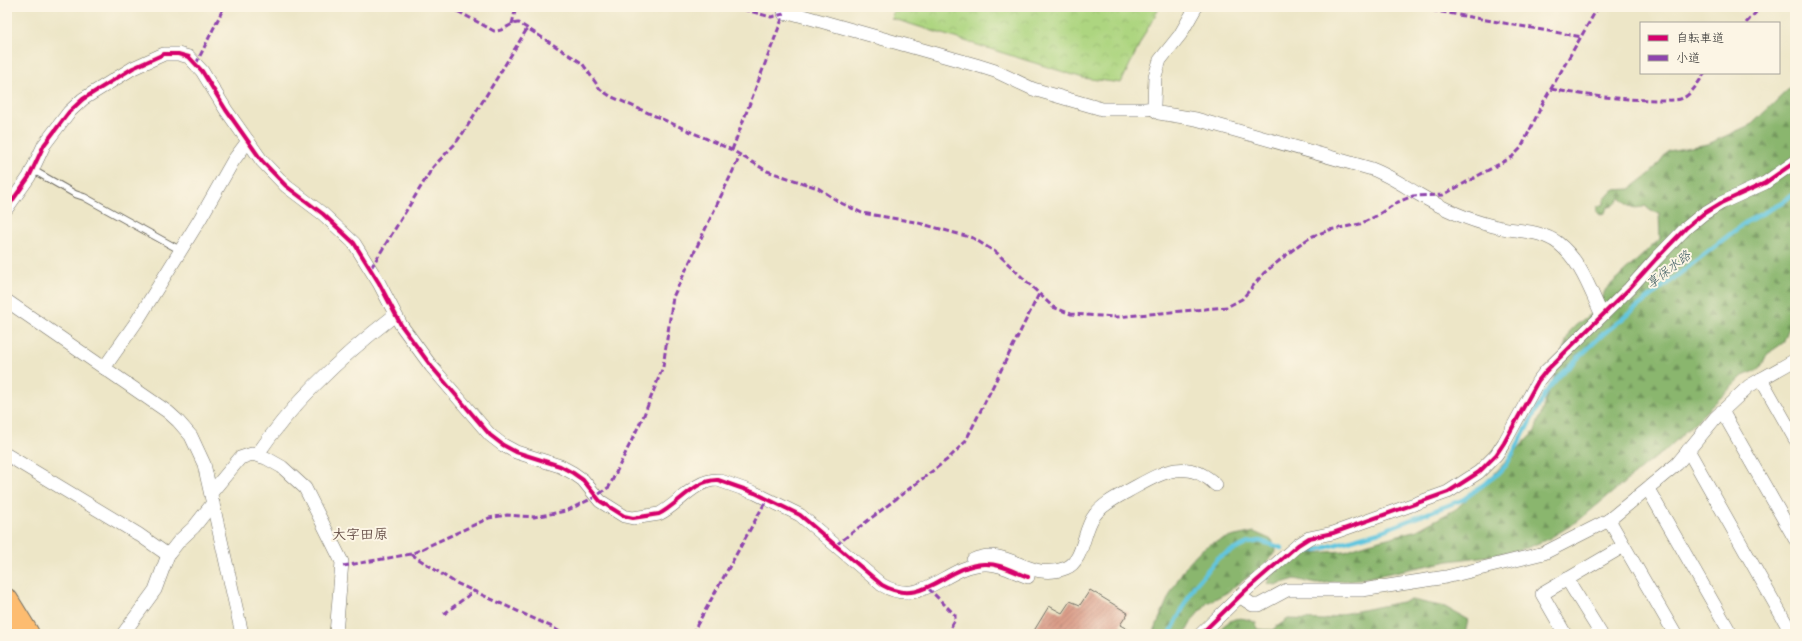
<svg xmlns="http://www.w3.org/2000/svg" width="1802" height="641" font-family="Kalam,'Klee One',sans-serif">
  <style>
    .forest { fill: url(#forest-firs); stroke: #5a704c }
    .park { fill: url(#park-crowns); stroke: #6c8056 }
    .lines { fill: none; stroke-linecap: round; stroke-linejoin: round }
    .stream { stroke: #62c6df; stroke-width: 4.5 }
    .building { fill: url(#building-hatch) }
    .lane-casing { stroke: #6f6c62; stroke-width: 8 }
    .street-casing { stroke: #6f6c62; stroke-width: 14 }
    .highway-casing { stroke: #6f6c62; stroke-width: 24 }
    .lane { stroke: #fff; stroke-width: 6 }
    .street { stroke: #fff; stroke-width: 13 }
    .highway { stroke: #fdbc70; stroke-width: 22 }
    .quiet { stroke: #8e44ad; stroke-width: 3; stroke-dasharray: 6 3; stroke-linecap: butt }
    .cycleway-casing { stroke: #fcf5e5; stroke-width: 6 }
    .cycleway { stroke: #d6006c; stroke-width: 4 }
    .labels { text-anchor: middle; stroke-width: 4; stroke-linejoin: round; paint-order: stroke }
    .water-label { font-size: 13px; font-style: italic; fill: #3c5a61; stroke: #fcf5e5 }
    .quarter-label { font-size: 14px; font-weight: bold; fill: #674f48; stroke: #fcf5e5 }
  </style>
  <defs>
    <pattern id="forest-firs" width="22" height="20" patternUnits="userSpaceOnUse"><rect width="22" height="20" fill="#8ab66e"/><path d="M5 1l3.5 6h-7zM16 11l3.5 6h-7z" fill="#71945b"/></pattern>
    <pattern id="park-crowns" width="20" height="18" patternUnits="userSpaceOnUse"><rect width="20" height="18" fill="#add580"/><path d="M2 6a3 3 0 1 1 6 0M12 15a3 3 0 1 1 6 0" fill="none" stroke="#95b76f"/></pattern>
    <pattern id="building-hatch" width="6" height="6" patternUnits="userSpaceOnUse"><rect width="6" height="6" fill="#d6927d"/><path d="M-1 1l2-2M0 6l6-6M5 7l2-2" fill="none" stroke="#ae7767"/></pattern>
  </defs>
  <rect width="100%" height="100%" fill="#fcf5e5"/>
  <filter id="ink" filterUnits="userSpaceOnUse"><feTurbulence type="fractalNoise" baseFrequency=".025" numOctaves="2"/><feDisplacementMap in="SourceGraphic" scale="8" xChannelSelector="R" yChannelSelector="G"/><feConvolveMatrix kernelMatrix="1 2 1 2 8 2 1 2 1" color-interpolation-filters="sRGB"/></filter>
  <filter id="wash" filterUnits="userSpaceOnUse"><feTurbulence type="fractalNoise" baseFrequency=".012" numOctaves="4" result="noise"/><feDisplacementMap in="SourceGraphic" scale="16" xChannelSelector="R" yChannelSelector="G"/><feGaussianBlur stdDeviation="0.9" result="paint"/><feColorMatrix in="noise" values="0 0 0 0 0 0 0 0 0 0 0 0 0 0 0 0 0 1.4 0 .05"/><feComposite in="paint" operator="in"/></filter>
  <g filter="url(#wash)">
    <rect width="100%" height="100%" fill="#ede6c7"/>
    <g class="forest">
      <path d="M1795,83V312L1783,343L1767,354L1760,369L1743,376L1665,451L1649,462L1578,521L1550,538L1527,548L1487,556L1449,561L1360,579L1316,584L1295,579L1275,585L1267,583L1275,570L1292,554L1345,551L1362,545L1417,530L1456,509L1494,474L1535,431L1570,330L1594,311L1606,289L1660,239L1659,213L1651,211L1645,206C1630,211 1630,205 1620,198C1618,202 1612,208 1607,207L1605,213L1601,215L1596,212L1598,206L1604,204V200L1613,190L1630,189L1651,173L1668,151L1708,144L1752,124Z"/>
      <path d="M1254,532L1272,540L1276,550L1269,561L1255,572L1226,593L1207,603L1193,619L1185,634H1153C1164,608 1180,564 1204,548C1219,538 1237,536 1254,532Z"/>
      <path d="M1412,600L1445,607L1468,620L1465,634H1215C1229,620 1237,613 1256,623L1257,629L1272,630L1288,619L1324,620L1342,614Z"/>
    </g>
    <path class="park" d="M895,7H1160L1145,33L1121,83L1083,78L891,18Z"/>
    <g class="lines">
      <g class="stream">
        <path d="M1299,552L1320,549L1379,532L1464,499L1499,473L1507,464L1548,389L1559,376L1603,334L1711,249L1746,222L1782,203L1795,192"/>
        <path d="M1170,634L1194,586L1219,557L1248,543L1260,541L1282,548"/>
      </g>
    </g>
    <g id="blocks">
      <path class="building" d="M1090,590L1128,613L1120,625L1136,634H1032L1049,606L1062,613L1070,601L1080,605Z"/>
    </g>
  </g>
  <g filter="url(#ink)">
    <use href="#blocks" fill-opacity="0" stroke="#6f6c62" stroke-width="1"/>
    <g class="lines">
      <defs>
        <path id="lane" d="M33,170L75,194L84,197L180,250"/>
        <g id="street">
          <path d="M784,14L792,13L976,65L995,71L1033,89L1102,109H1146L1152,108L1154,105L1155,76L1160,60L1180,35L1196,7"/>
          <path d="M1152,108L1159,113L1196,119L1372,169C1388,175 1403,185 1418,194C1440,207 1468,220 1493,226C1515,232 1539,229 1558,243C1581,261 1590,290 1602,315"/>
          <path d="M7,208L29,177L44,145L69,112L83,99L133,68L164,54H178L189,57L202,71L226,110L262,161L286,186L323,214L354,243L379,283L401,325L431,366L490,435L503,445L516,452L560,466L573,473L583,480L600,501L624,516L633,518L659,514C678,505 695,479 718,480L755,493L800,515L882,585C924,609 944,566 984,564C999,563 1014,572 1028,577"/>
          <path d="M7,301L168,412L178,421L191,436L204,464L242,634"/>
          <path d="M104,368L137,321L200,219L233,161L248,141"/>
          <path d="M1761,379L1795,439"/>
          <path d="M1722,411L1795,539"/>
          <path d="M1688,450L1792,634"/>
          <path d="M7,455L138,534L168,555"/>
          <path d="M257,455C294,400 343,355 395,315"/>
          <path d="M1648,489L1731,634"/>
          <path d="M211,493L240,458L252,454L266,458L282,467L305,488L342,562L336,634"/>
          <path d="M1609,520L1675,634"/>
          <path d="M973,560C1008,544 1027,583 1066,568C1084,561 1083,530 1094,516C1101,505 1117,497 1128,491C1158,475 1185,455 1216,485"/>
          <path d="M1567,579L1601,634"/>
          <path d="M1239,596L1253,605H1259L1287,590H1362L1446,577L1544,553L1609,520L1677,464L1716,417L1749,386L1795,360"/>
          <path d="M123,634L155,590L168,555L179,541L194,527L213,503"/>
          <path d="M1201,634L1245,591L1298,545L1309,538L1333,533L1448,492L1479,472L1496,455L1504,443L1538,381L1546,371L1629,289L1656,259L1686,228L1703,214L1721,203L1765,183L1795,162"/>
          <path d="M1565,634L1542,594L1624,546"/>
        </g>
        <path id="highway" d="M7,600L28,634"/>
      </defs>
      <use href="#lane" class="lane-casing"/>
      <use href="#street" class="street-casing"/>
      <use href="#highway" class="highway-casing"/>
      <use href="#lane" class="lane"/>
      <use href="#street" class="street"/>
      <use href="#highway" class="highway"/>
      <g class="quiet">
        <path d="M450,7L494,31C504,32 510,22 519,23L582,63L600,89L610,96L732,150L767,171L818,188L841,203L862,213L915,222L973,238L997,253L1053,307L1071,314L1116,317L1227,307L1242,299L1264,273L1300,244L1313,236L1329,230L1360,224L1376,216L1398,202L1413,196L1443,195L1512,157L1521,148L1544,101L1598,7"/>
        <path d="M735,7L771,17L784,14"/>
        <path d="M1414,7L1582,37"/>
        <path d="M1746,23L1761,7"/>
        <path d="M512,24L516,7"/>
        <path d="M196,64L224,7"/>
        <path d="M1551,89C1587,96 1624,100 1661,100C1668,100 1677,101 1683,98C1692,94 1699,81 1705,73"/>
        <path d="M732,150L784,14"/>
        <path d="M371,268L433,167L455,144L465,130L527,29"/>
        <path d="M836,545L948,459L965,442L1039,294"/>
        <path d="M411,554L454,582L552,627L563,634"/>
        <path d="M343,566L411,554L489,518L507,515L534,517L566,511L595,497L609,487L644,415L663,367L673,297L740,156"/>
        <path d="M928,588L955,615V620L947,634"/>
        <path d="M444,614L474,591"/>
        <path d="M692,634L767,499"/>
      </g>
      <defs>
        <g id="cycleway">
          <path d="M7,208L29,177L44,145L69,112L83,99L133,68L164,54H178L189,57L202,71L226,110L262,161L286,186L323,214L354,243L379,283L401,325L431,366L490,435L503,445L516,452L560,466L573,473L583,480L600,501L624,516L633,518L659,514C678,505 695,479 718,480L755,493L800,515L882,585C924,609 944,566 984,564C999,563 1014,572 1028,577"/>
          <path d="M1201,634L1245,591L1298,545L1309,538L1333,533L1448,492L1479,472L1496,455L1504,443L1538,381L1546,371L1629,289L1656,259L1686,228L1703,214L1721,203L1765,183L1795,162"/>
        </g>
      </defs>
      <use href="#cycleway" class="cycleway-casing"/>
      <use href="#cycleway" class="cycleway"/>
    </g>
  </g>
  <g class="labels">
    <g class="water-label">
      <text transform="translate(1668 269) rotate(-38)" y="5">享保水路</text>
    </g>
    <g class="quarter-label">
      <text x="360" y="539">大字田原</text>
    </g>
  </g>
  <rect width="1802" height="641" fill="none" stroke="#fcf5e5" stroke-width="24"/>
  <rect x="1640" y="22" width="140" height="52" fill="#fcf5e5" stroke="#a8a49b"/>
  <rect x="1648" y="35" width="20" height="6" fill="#d6006c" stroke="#a8a49b"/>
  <text x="1676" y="42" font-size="12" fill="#2b2b2b">自転車道</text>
  <rect x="1648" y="55" width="20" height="6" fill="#8e44ad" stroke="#a8a49b"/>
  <text x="1676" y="62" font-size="12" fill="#2b2b2b">小道</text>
</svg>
